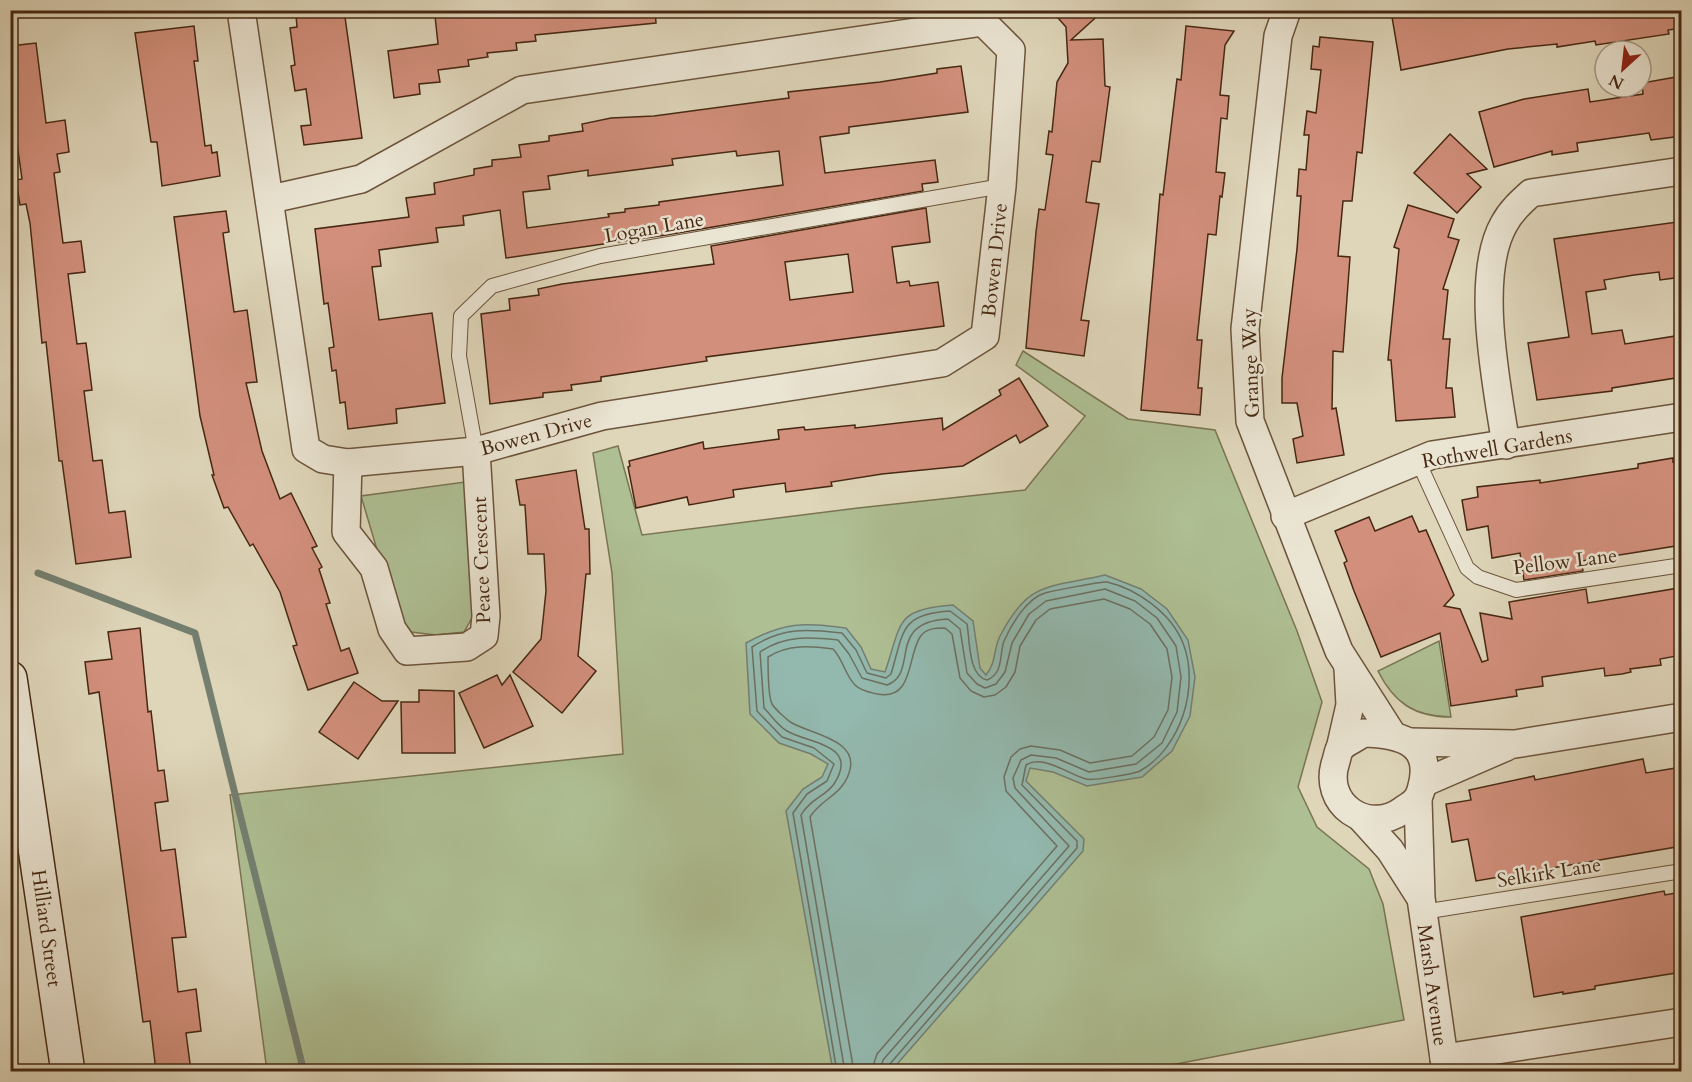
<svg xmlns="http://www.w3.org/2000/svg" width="1692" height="1082" font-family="Cardo,serif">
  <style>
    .green { fill: #aebf93; stroke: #7a7452; stroke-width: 1.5 }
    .water { fill: #93b9af; stroke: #747f70; stroke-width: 1.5 }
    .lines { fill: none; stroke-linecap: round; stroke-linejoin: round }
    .shore { stroke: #6c7060; stroke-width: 1.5 }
    .stream { stroke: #747f70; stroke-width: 7 }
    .building { fill: #d28f7c; stroke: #462812; stroke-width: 1.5; fill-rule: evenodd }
    .lane-casing { stroke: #6c543c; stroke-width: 16 }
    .street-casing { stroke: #6c543c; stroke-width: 30 }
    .secondary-casing { stroke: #462812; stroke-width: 36 }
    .lane { stroke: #eae4d2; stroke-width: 14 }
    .street { stroke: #eae4d2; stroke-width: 27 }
    .secondary { stroke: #eae4d2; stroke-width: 33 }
    .labels { text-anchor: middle; stroke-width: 5; stroke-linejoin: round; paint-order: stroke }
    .street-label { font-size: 20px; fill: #462812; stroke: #eae4d2 }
  </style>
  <rect width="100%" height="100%" fill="#dfd6ba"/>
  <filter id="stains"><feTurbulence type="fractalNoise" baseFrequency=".00333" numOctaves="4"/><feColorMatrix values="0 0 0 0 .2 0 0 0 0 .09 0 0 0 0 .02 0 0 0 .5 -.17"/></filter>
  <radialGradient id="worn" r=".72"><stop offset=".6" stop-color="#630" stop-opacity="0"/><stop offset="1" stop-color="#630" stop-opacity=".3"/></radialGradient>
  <g class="green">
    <path d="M1023,351L1128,419L1215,430L1297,631L1322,702L1298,787L1317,827L1369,869L1383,904L1404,1020L1135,1072L267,1071L230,795L623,754L612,573L593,453L618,446L642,535L858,508L1025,490L1085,416L1016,365Z"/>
    <path d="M465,482L477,609L464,632L436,635L411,632L395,610L361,496Z"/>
    <path d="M1439,641L1451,717C1415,717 1394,703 1378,671Z"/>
  </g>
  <path class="water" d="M1105,575L1141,589L1167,609L1188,640L1195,677L1190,716L1172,751L1142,777L1087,786L1053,772L1030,768L1026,781L1084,839L1083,851L891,1071H833L786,811L803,789L822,777L828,764L811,754L779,743L750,714L746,643C786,621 802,623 846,628L861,647L871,669L885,672C902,623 894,609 953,605L973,621L980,668L986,675C997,661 993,650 1000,636C1029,580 1049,588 1105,575Z"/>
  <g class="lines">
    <g class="shore">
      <path d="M837,1072L793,813L807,794L827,781L834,764L814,748L782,737L757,711L752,647C783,627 807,629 842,633L856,650L867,673L886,678L891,674C904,631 900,614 950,611L967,624C970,640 968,676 987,680C1004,673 999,655 1004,641C1011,625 1027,598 1045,593C1053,591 1102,581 1107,582C1137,589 1171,613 1183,643C1200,686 1181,748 1140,771C1133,774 1093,781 1086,779C1069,775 1044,754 1026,765L1022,785L1077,841V848L889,1065L887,1072"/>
      <path d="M845,1072L801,815C810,799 826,796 834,784C860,744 809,744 787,731C778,726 771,715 764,708L760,652C785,635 809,637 838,640L849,654L862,678L887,685C920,673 885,622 948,619L960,629L967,673L977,684L985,688L996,684L1005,672L1012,643L1029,614L1046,601L1105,589L1135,601L1157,618L1176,646L1181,677L1177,712L1162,743L1136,764L1089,772L1056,758L1031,755L1021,760L1013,778L1015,788L1069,846L883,1060L880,1072"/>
      <path d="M854,1072L810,817C821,799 842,795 849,773C861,740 811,734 792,723C787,720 775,709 772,704C768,696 768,667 768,657C788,644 811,646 833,649C843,659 845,675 855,685C861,691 869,692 877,694C914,701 907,657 920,637C926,628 936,628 945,628L952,634L960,678L971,691L984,697L995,695L1006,687L1015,672L1020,646L1036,620L1050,609L1104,599L1130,609L1150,624L1167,649L1172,677L1168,710L1154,737L1132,756L1090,763L1060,750L1031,746L1020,749L1011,757L1004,777L1006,791L1057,846L877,1054L871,1072"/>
    </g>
    <path class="stream" d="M38,573L195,633L304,1072"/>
  </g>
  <g class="building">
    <path d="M329,10H344L362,138L304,145L301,126L311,125L306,89L295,91L291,66L295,65L290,28L297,27L296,15Z"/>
    <path d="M475,10H655L656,23L535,35L536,41L516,43L517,50L487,53L488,57L468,60L469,66L438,70L440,82L419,84L420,94L394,98L388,51L438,44L435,16Z"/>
    <path d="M1051,10H1104L1071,40L1103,39L1105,86L1110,87L1100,162L1092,161L1086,202L1099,204L1081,320L1089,321L1084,356L1026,348L1036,232L1039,209L1045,210L1053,155L1046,154L1049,131L1052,132L1057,82L1068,63L1066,27Z"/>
    <path d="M1404,10H1428L1429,17L1474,10H1682V28L1668,30L1669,34L1596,45L1595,41L1557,47V44L1508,49L1401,70L1392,17L1405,16Z"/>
    <path d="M194,26L198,61H194L205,146L211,145L212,153L217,152L220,176L162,186L157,142H151L135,33Z"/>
    <path d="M1186,26L1234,31L1225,45L1220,95L1229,96L1227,119L1221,118L1216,172L1225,173L1222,197L1220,196L1216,235L1208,234L1197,340H1202L1198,388H1202L1200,415L1141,410L1160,194L1163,195L1177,79L1181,80Z"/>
    <path d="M1320,37L1373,42L1362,153L1357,152L1352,201H1343L1338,256L1350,257L1343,352L1333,351L1332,409L1336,408L1344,455L1297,463L1293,439L1303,436L1297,403H1282V378L1297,249L1301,196H1297L1299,169L1306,170L1309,135H1304L1307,111L1316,113L1321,70L1311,69L1313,46L1319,47Z"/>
    <path d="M36,43L46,123L65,120L69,152L57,154L60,172L54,173L63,243L81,241L85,272L68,274L77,344L86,343L92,390L84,391L93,461L102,460L109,513L125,511L131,557L76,564L62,461H59L46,342L42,343L30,223L26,204L20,205L16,180L22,179L10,93V46Z"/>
    <path d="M961,66L968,112L849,127V133L820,137L825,173L935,160L938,182L922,184L923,191L666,235L506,258L500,210L463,216L464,225L436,228L438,242L379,250L381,266L372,267L379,320L432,313L445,403L396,409L397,423L348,429L345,402L340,403L336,370L332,371L329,348L334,347L328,303L324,304L315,229L409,217L406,198L435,194L434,183L474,175V169L492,166V160L521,157L519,145L549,141V136L583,131L582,124L611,118L654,116L789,98L788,92L880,82L937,73V69ZM736,151L737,156L779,151L783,185L659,202V205L625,209V212L608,214L609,217L527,228L523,192L550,189L548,176L588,170V176L673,165L672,159Z"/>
    <path d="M1682,76V136L1651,140L1649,133L1577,143L1578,151L1552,155V151L1494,167L1479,112L1524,99L1588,89L1590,102L1643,94L1642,83Z"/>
    <path d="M1450,134L1487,169L1467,174L1481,187L1457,213L1414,173Z"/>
    <path d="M1408,205L1454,219L1448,237L1459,240L1443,289L1448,290L1443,339H1450L1446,388H1452L1455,417L1396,421L1391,360H1388L1399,249L1394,247Z"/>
    <path d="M926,208L930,242L892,247L897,283L909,281L910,286L938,282L944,326L706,357L707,361L601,377V381L571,385L572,390L543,393V397L490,404L481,314L510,310L509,299L539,295L538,289L562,284L714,264L711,246ZM848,254L853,292L790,300L785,262Z"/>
    <path d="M226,211L229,232L223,233L234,312L247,310L257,382L246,383L262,451L280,499L291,493L317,546L312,548L322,567L319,569L330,603L326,604L341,651L349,648L358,673L308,690L293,646L297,645L280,592L253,544L250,546L228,507L224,508L212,475H214L200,416L174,217Z"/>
    <path d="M1677,222L1678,227L1682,226V277L1660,280L1659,272L1634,275L1604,280L1606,289L1586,292L1592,334L1622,330L1625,344L1682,335V377L1612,388V391L1537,400L1528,343L1569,337L1554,239Z"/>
    <path d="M1019,378L1048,426L1020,443L1016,435L963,466L882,474L831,482L832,486L786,492L785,483L733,490L734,497L689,505L687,497L636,508L628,467L630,466L629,461L703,442L704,449L779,439L778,430L804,427L805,430L855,425V428L942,418L943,430L1001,395L999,390Z"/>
    <path d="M1673,458V462L1682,460V545L1581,561L1583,571L1524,580L1520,553L1492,558L1488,526L1467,530L1462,500L1478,497L1477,487L1540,480V483L1638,468V464Z"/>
    <path d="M576,470L585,529H589L590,574H586L578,656L596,671L562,713L513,672L541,639L546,591L544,554H528L525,505H520L516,480Z"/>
    <path d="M1412,516L1419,532L1426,530L1454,595L1444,606L1460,609L1482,662L1488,660L1480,613L1512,619L1509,602L1586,589L1588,603L1679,588L1682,655L1660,659L1661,665L1630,669L1631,672L1622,674L1605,676L1604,668L1542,677L1543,686L1516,690L1517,696L1451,706L1440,633L1381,657L1354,591L1344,563L1347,561L1335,531L1369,517L1375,531Z"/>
    <path d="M140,628L148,712L151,711L158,771L164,770L168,801L155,803L161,851L175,849L186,937L172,938L178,992L196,989L201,1031L186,1033L191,1071H156L150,1021L143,1022L99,692L89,694L85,662L112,659L108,632Z"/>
    <path d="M497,675L502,685L510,675L533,726L484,748L459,693Z"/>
    <path d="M354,682L382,701H398L358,759L319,732Z"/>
    <path d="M419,690L454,691L455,753H402L401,702H419Z"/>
    <path d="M1643,759L1646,773L1682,767V846L1476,881L1468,839L1452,842L1446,804L1471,800L1469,790L1534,776L1535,780Z"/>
    <path d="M1664,891L1665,895L1682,892V972L1595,986V989L1563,994V992L1534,997L1521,917Z"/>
  </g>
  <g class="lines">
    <defs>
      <g id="lane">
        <path d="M476,451L459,356L461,316L492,286L600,256L1002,186"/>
        <path d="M1418,461L1467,568L1478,577L1516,590L1682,565"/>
        <path d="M1423,912L1682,871"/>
      </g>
      <g id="street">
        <path d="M241,10L306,449L323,459L348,463L476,451L602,416L942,363L985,336L1002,186L1011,50L983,22L522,90L361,179L271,199"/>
        <path d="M1287,10L1278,36L1245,329L1250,421L1339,651L1392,734"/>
        <path d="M1506,445C1497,386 1474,277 1504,224C1511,211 1521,202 1531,193L1682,171"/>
        <path d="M348,463L346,532L374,568L392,629L407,651L467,647L484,636L486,616L476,451"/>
        <path d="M1285,516L1432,455L1682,417"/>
        <path d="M1363,733C1402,734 1435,743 1421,790C1418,801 1412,804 1403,810C1368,836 1321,804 1336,761C1337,758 1338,751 1340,748C1346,742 1357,738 1363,733Z"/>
        <path d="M1409,742L1515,744L1682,717"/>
        <path d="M1340,749L1350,705L1348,669"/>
        <path d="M1423,783L1506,747"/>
        <path d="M1418,800L1421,898L1446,1072"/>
        <path d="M1362,819L1390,850L1420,897"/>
        <path d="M1444,1058L1682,1022"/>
      </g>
      <path id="secondary" d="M10,678L68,1072"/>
    </defs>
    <use href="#lane" class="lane-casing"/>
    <use href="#street" class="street-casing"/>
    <use href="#secondary" class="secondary-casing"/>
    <use href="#lane" class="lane"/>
    <use href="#street" class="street"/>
    <use href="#secondary" class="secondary"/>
  </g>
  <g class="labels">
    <g class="street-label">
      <text transform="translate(654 227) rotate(-10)" y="7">Logan Lane</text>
      <text transform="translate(994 260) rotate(-84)" y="7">Bowen Drive</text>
      <text transform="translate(1250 363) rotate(-92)" y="7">Grange Way</text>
      <text transform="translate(536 434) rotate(-15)" y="7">Bowen Drive</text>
      <text transform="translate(1497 448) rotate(-10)" y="7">Rothwell Gardens</text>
      <text transform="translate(481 560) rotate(-92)" y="7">Peace Crescent</text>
      <text transform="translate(1565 561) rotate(-7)" y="7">Pellow Lane</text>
      <text transform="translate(1549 872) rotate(-9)" y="7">Selkirk Lane</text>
      <text transform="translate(47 928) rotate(82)" y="7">Hilliard Street</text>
      <text transform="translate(1433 985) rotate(82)" y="7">Marsh Avenue</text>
    </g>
  </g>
  <rect width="1692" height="1082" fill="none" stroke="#dfd6ba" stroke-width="36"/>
  <rect x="12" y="12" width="1668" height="1058" fill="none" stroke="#462812" stroke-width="3"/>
  <rect x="18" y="18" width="1656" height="1046" fill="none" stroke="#462812" stroke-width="1.5"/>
  <g transform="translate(1623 69) rotate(207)"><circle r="28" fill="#eae4d2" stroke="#a89985" stroke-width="1.5"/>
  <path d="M0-4.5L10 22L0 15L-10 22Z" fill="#8f2418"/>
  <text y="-9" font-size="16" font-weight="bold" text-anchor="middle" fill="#462812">N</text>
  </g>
  <rect width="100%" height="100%" filter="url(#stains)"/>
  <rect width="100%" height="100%" fill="url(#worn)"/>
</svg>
